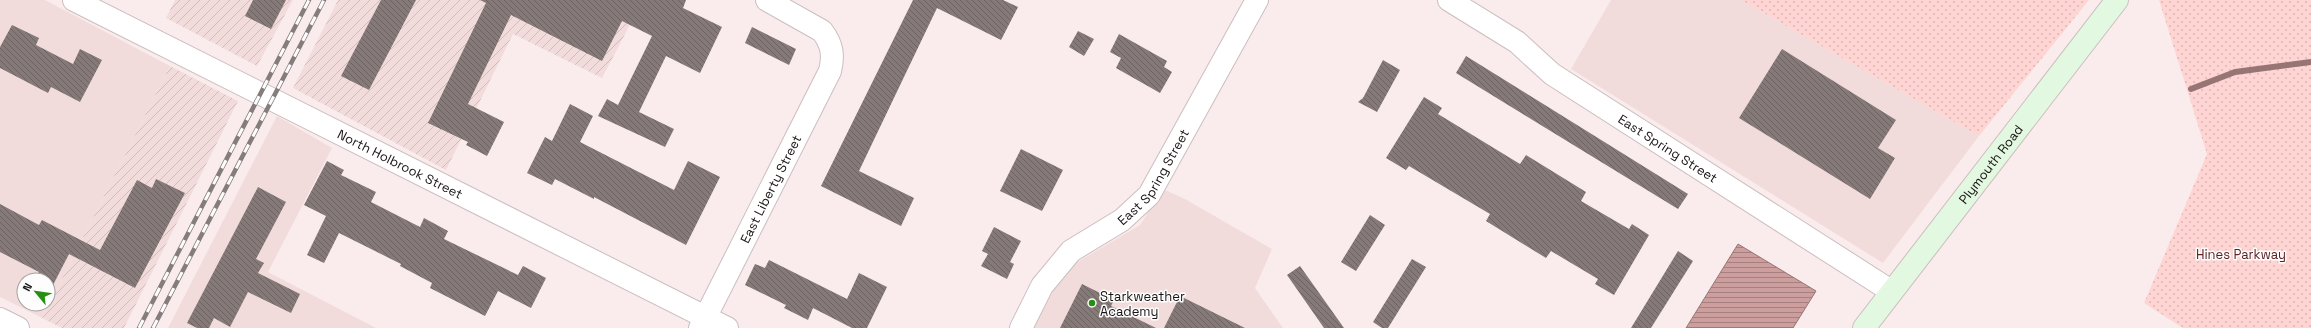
<svg xmlns="http://www.w3.org/2000/svg" width="2311" height="328" font-family="'Space Grotesk',sans-serif">
  <style>
    .built { fill: #f2dcdb; fill-rule: evenodd }
    .industrial { fill: url(#industrial-furrows) }
    .park { fill: url(#park-dots) }
    .water { fill: url(#water-rules); stroke: #977574 }
    .lines { fill: none; stroke-linecap: round; stroke-linejoin: round }
    .stream { stroke: #977574; stroke-width: 6 }
    .building { fill: url(#building-back-hatch) }
    .minor-casing { stroke: #cbbebe; stroke-width: 24 }
    .tertiary-casing { stroke: #cbbebe; stroke-width: 24 }
    .secondary-casing { stroke: #cbbebe; stroke-width: 24 }
    .minor { stroke: #fff; stroke-width: 22 }
    .tertiary { stroke: #fff; stroke-width: 22 }
    .secondary { stroke: #e3f8e0; stroke-width: 22 }
    .rail-casing { stroke: #857c7c; stroke-width: 4.5 }
    .rail { stroke: #fdfdfd; stroke-width: 3; stroke-dasharray: 9; stroke-linecap: butt }
    .poi-dot { fill: #258f11; stroke: #fdfdfd; stroke-width: 1.5 }
    .labels { text-anchor: middle; stroke-width: 3; stroke-linejoin: round; paint-order: stroke }
    .street-label { font-size: 13px; fill: #1a1515; stroke: #fdfdfd }
    .park-label { font-size: 13px; fill: #5c2224; stroke: #fdfdfd }
    .poi-label { font-size: 13px; fill: #1a1515; stroke: #fdfdfd; text-anchor: start }
  </style>
  <defs>
    <pattern id="industrial-furrows" width="10" height="10" patternUnits="userSpaceOnUse"><rect width="10" height="10" fill="#f2dcdb"/><path d="M-1 1l2-2M0 10L10 0M9 11l2-2" fill="none" stroke="#cfbcbb"/></pattern>
    <pattern id="park-dots" width="8" height="8" patternUnits="userSpaceOnUse"><rect width="8" height="8" fill="#ffd5d4"/><path d="M2 2h.1M6 6h.1" fill="none" stroke="#dab6b5" stroke-width="1.8" stroke-linecap="round"/></pattern>
    <pattern id="water-rules" width="6" height="5" patternUnits="userSpaceOnUse"><rect width="6" height="5" fill="#cc9e9d"/><path d="M0 2.5h6" fill="none" stroke="#a5807f"/></pattern>
    <pattern id="building-back-hatch" width="6" height="6" patternUnits="userSpaceOnUse"><rect width="6" height="6" fill="#867a79"/><path d="M-1 5l2 2M0 0l6 6M5-1l2 2" fill="none" stroke="#6d6362"/></pattern>
  </defs>
  <rect width="100%" height="100%" fill="#faecec"/>
  <g class="built">
    <path d="M0,0H45L170,66L42,318L0,297ZM24,280H48V304H24Z"/>
    <path d="M1611,0H1741L1979,136L1883,263L1571,69Z"/>
    <path d="M277,116L332,148L268,272L376,328H168Z"/>
    <path d="M1163,189L1185,199L1272,249L1255,288L1283,328H1030L1038,311L1064,270L1140,225Z"/>
  </g>
  <g class="industrial">
    <path d="M175,0H293L257,66L166,18Z"/>
    <path d="M338,0H643L602,78L513,34L446,170L293,88Z"/>
    <path d="M170,66L238,101L124,328H62L42,318Z"/>
  </g>
  <g class="park">
    <path d="M1741,0H2089L1979,136Z"/>
    <path d="M2159,0H2311V328H2183L2144,303L2207,154Z"/>
  </g>
  <path class="water" d="M1738,244L1816,291L1793,328H1686Z"/>
  <g class="lines">
    <path class="stream" d="M2191,89L2235,72L2311,62"/>
  </g>
  <g class="building">
    <path d="M253,0H286L271,29L245,16Z"/>
    <path d="M381,0H416L369,90L341,76Z"/>
    <path d="M480,0H686L683,8L722,27L700,73L666,56L639,112L674,129L665,147L598,116L607,99L618,105L652,36L622,21L602,61L511,15L468,104L504,122L487,156L466,145L468,142L428,123L486,3Z"/>
    <path d="M913,0H1003L1018,7L1001,40L937,8L859,171L914,198L901,226L821,186Z"/>
    <path d="M12,25L39,38L36,45L73,64L80,49L102,60L80,102L51,87L48,93L0,68V47Z"/>
    <path d="M752,27L796,49L789,65L745,43Z"/>
    <path d="M1078,31L1094,39L1084,56L1069,47Z"/>
    <path d="M1119,34L1167,61L1164,67L1172,72L1160,93L1116,68L1121,58L1110,52Z"/>
    <path d="M1782,49L1896,120L1878,148L1895,158L1870,199L1739,118Z"/>
    <path d="M1466,56L1688,194L1678,209L1456,73Z"/>
    <path d="M1383,60L1400,70L1377,112L1358,102L1363,98Z"/>
    <path d="M1424,97L1442,108L1438,114L1520,164L1526,155L1586,192L1581,201L1629,229L1632,224L1649,235L1614,295L1595,284L1598,279L1551,251L1546,258L1486,221L1490,214L1409,166L1406,170L1386,158Z"/>
    <path d="M570,104L593,116L580,142L674,190L688,161L720,177L686,245L594,197V199L555,179L552,185L527,173L545,137L552,141Z"/>
    <path d="M1021,149L1063,170L1042,211L1000,191Z"/>
    <path d="M327,161L344,170L341,175L376,192L371,202L420,227L424,218L448,231L444,239L518,275L523,266L546,278L531,308L498,291L485,316L430,288L432,283L400,266L401,264L339,233L324,263L307,255L326,216L304,205Z"/>
    <path d="M156,179L185,193L135,288L69,254L52,287L48,285V280L36,278L39,272L0,252V204L39,225L42,220L100,250L137,180L152,188Z"/>
    <path d="M258,187L286,202L256,259L264,263L258,273L300,294L291,313L248,292L230,327L214,318L209,328H197L187,323Z"/>
    <path d="M1370,215L1385,225L1356,271L1341,262Z"/>
    <path d="M994,227L1021,241L1010,262L1014,264L1007,279L981,266L988,254L982,251Z"/>
    <path d="M1678,251L1693,261L1651,328H1631Z"/>
    <path d="M1412,259L1426,267L1388,328H1382L1373,322Z"/>
    <path d="M769,260L847,299L859,273L887,287L867,328H852L813,308L808,320L784,308L786,305L745,285L755,264L765,268Z"/>
    <path d="M1300,266L1344,328H1324L1287,275Z"/>
    <path d="M1082,284L1114,300L1111,306L1156,328H1060Z"/>
    <path d="M1180,296L1245,328H1164Z"/>
  </g>
  <g class="lines">
    <defs>
      <g id="minor">
        <path id="s1" d="M74,0L727,328"/>
        <path id="s2" d="M1449,0L1517,42L1552,74L1891,291"/>
        <path id="s3" d="M700,328L830,71C834,55 832,44 822,31L767,0"/>
        <path id="s4" d="M1021,328L1042,286L1071,251L1122,220L1149,195L1257,0"/>
      </g>
      <path id="tertiary" d="M0,319L18,328"/>
      <g id="secondary">
        <path id="s5" d="M1864,328L2117,0"/>
      </g>
    </defs>
    <use href="#minor" class="minor-casing"/>
    <use href="#tertiary" class="tertiary-casing"/>
    <use href="#secondary" class="secondary-casing"/>
    <use href="#minor" class="minor"/>
    <use href="#tertiary" class="tertiary"/>
    <use href="#secondary" class="secondary"/>
    <defs>
      <g id="rail">
        <path d="M139,328L309,0"/>
        <path d="M153,328L324,0"/>
      </g>
    </defs>
    <use href="#rail" class="rail-casing"/>
    <use href="#rail" class="rail"/>
  </g>
  <circle class="poi-dot" cx="1092" cy="303" r="4"/>
  <g class="labels">
    <g class="street-label">
      <text dy="5" stroke="none"><textPath href="#s2" startOffset="265">East Spring Street</textPath></text>
      <text dy="5" stroke="none"><textPath href="#s1" startOffset="365">North Holbrook Street</textPath></text>
      <text dy="5" stroke="none"><textPath href="#s5" startOffset="207">Plymouth Road</textPath></text>
      <text dy="5" stroke="none"><textPath href="#s4" startOffset="206">East Spring Street</textPath></text>
      <text dy="5" stroke="none"><textPath href="#s3" startOffset="156">East Liberty Street</textPath></text>
    </g>
    <g class="park-label">
      <text x="2241" y="259">Hines Parkway</text>
    </g>
    <g class="poi-label">
      <text x="1100" y="301">Starkweather<tspan x="1100" dy="15">Academy</tspan></text>
    </g>
  </g>
  <g transform="translate(36 292) rotate(299)"><circle r="19" fill="#fdfdfd" stroke="#a2a0a0"/>
  <path d="M0-3L7 15L0 10L-7 15Z" fill="#258f11"/>
  <text y="-6" font-size="11" font-weight="bold" text-anchor="middle" fill="#1a1515">N</text>
  </g>
</svg>
